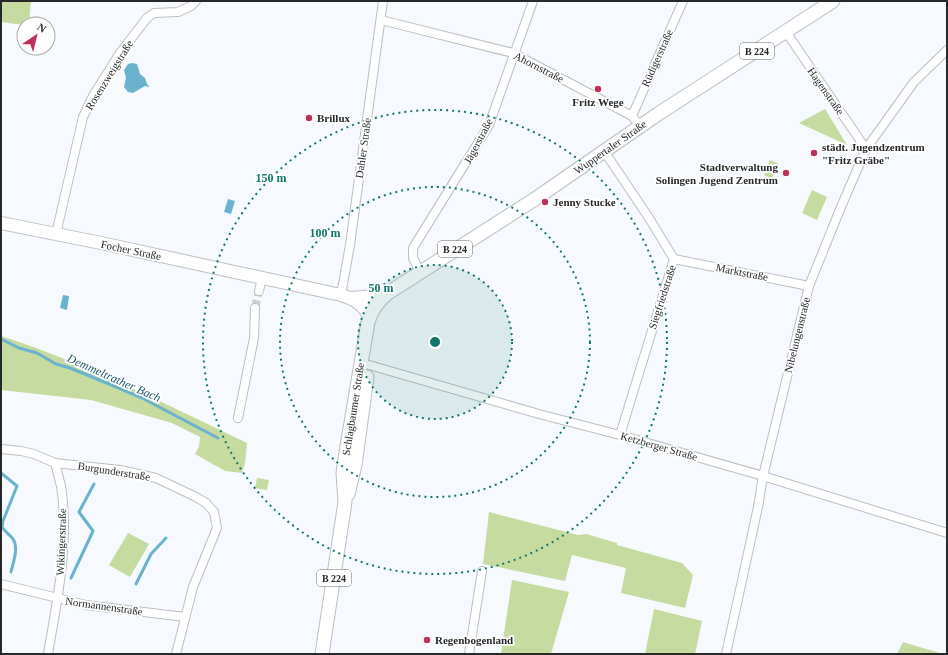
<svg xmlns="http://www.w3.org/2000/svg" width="948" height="655" font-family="'Times New Roman',serif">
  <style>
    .green { fill: #c5dba0 }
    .water { fill: #69b3ce }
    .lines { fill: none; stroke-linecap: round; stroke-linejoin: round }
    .stream { stroke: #69b3ce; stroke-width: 3 }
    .street-tunnel { stroke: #ccd0d3; stroke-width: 8; stroke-dasharray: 8 4; stroke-linecap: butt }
    .street-casing { stroke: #bbbfc3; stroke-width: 10 }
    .secondary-casing { stroke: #bbbfc3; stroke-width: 14 }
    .primary-casing { stroke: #bbbfc3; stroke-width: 15 }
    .street { stroke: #fff; stroke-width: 8 }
    .secondary { stroke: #fff; stroke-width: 12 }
    .primary { stroke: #fff; stroke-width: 13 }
    .ring { fill: none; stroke: #0f766e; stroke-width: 2; stroke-dasharray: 2 4 }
    .poi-dot { fill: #c03159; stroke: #fff; stroke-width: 1.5 }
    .labels { text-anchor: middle; stroke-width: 3.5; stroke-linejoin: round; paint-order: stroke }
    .shield { fill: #fff; stroke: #676869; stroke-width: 1 }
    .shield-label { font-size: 10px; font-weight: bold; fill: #262829 }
    .street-label { font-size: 11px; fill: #262829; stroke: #fff }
    .poi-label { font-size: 11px; font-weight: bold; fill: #262829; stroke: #fff; text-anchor: start }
    .water-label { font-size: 12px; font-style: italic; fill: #1c586c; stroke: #fff }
    .centre { fill: #0f766e; stroke: #fff; stroke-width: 2 }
    .ring-label { font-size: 12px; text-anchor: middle; font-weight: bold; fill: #0f766e; stroke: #fff; stroke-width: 3.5; stroke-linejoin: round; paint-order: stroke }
  </style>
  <rect width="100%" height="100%" fill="#f6fafe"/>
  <g class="green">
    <path d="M1,1H31L29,24H24V25L1,22Z"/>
    <path d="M825,109L847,145L799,123Z"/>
    <path d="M770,160L779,164L772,179L764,175Z"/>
    <path d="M812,190L827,197L817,220L802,213Z"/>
    <path d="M1,336C86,363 167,405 247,443L245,463L242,473L225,471L195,454L199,446L200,437L172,423L91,400L1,390Z"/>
    <path d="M257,478L269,480L267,490L255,488Z"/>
    <path d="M489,512L578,535L586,534L617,543V545L682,563L693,575L685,608L621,593L626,568L572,555L565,581L483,564Z"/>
    <path d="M128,533L149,544L130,577L109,565Z"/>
    <path d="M512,580L569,592L551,654H501Z"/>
    <path d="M654,609L702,621L695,654H645Z"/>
    <path d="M903,642L943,654H897Z"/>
  </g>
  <g class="water">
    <path d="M132,63L137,64L140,74L145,78L147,84L150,87L145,86L133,93L128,92L124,87L126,78L124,70L128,64Z"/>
    <path d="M228,199L235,201L231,214L224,212Z"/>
    <path d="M63,295L69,296L67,310L60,308Z"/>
  </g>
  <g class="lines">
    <g class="stream">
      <path d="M1,339L19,348L37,353L56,364L70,368L114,386L142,398L218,438"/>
      <path d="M1,473L17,486L3,521L2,527C5,532 10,535 13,539C19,548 13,563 11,572"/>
      <path d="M71,578L93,531L79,512L94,484"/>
      <path d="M136,584L151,554L166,538"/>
    </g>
    <path class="street-tunnel" d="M255,308L259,291"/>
    <defs>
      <g id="street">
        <path d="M381,20L513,53L632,116L640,126"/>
        <path d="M786,32L866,149"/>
        <path d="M632,116L683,1"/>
        <path d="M604,151L649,218L674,259L620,435"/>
        <path d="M56,234L83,117L93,96L120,53L147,18L154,13L178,12L191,6L196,1"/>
        <path d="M674,259L809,286"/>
        <path d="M420,272L413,258V248L489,125L533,1"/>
        <path d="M259,291L262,278"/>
        <path d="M341,295L350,245L383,1"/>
        <path d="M369,365L539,414L620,435L763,476L947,533"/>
        <path d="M238,418L254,338L255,308"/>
        <path d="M1,449L21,451L34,454L55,463L120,470L156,478L196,497L206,503L214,512L217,528L193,587L176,654"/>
        <path d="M1,584L86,605L185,617"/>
        <path d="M48,654C57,600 70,542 61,486C59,478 57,470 55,463"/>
        <path d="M469,654L482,571"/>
        <path d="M726,654L758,507L763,476L809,286L841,207L866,149L914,82L947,50"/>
      </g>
      <g id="secondary">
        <path d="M1,223L101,243L341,295C354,299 363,304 369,316"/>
        <path d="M350,298L377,296L388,293"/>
      </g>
      <g id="primary">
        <path d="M348,494L355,465L367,377"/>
        <path d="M322,654L345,502L343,473L345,458L368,322C372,309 378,301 388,293L535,199L658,114L833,1"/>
      </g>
    </defs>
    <use href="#street" class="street-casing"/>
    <use href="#secondary" class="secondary-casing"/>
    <use href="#primary" class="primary-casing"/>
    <use href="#street" class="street"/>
    <use href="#secondary" class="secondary"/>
    <use href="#primary" class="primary"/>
  </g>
  <circle cx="435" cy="342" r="77" fill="#0f766e" fill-opacity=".12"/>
  <g class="ring">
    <circle cx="435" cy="342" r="77"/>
    <circle cx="435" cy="342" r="155"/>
    <circle cx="435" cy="342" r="232"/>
  </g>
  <g class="poi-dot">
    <circle cx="598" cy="89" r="4"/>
    <circle cx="309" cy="118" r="4"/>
    <circle cx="814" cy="153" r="4"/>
    <circle cx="786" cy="173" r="4"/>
    <circle cx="545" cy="202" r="4"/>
    <circle cx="427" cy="640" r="4"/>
  </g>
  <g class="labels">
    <g class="shield">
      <rect x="740" y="43" width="34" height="16" rx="3"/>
      <rect x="438" y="241" width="34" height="16" rx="3"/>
      <rect x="317" y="570" width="34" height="16" rx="3"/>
    </g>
    <g class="shield-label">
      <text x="757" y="55">B 224</text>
      <text x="455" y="253">B 224</text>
      <text x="334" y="582">B 224</text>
    </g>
    <g class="street-label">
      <text transform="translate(657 58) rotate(-66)" y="4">Rüdigerstraße</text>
      <text transform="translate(539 67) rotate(27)" y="4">Ahornstraße</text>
      <text transform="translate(109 75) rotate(-58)" y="4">Rosenzweigstraße</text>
      <text transform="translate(826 91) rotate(55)" y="4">Hagenstraße</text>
      <text transform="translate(478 141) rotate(-62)" y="4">Jägerstraße</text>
      <text transform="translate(610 147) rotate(-35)" y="4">Wuppertaler Straße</text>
      <text transform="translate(363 148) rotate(-82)" y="4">Dahler Straße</text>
      <text transform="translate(131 250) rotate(12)" y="4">Focher Straße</text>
      <text transform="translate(742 272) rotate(11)" y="4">Marktstraße</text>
      <text transform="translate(662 297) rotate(-72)" y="4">Siegfriedstraße</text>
      <text transform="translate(797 335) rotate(-76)" y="4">Nibelungenstraße</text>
      <text transform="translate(353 409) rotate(-81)" y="4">Schlagbaumer Straße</text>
      <text transform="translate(659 446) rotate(16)" y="4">Ketzberger Straße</text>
      <text transform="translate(114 471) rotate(9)" y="4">Burgunderstraße</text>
      <text transform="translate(61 542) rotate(-88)" y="4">Wikingerstraße</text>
      <text transform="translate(104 606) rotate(8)" y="4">Normannenstraße</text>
    </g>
    <g class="poi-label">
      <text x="598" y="106" text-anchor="middle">Fritz Wege</text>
      <text x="317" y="122">Brillux</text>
      <text x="822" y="151">städt. Jugendzentrum<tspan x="822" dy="13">"Fritz Gräbe"</tspan></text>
      <text x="778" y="171" text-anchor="end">Stadtverwaltung<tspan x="778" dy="13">Solingen Jugend Zentrum</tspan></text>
      <text x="553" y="206">Jenny Stucke</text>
      <text x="435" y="644">Regenbogenland</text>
    </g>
    <g class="water-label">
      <text transform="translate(114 378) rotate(24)" y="4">Demmeltrather Bach</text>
    </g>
  </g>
  <circle cx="435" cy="342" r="6" class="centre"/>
  <g class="ring-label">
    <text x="271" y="182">150 m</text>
    <text x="325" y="237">100 m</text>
    <text x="381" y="292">50 m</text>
  </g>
  <rect width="948" height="655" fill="none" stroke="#262829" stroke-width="4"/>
  <g transform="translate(36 36) rotate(35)"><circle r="19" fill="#ffffff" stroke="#a8a9a9"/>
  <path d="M0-3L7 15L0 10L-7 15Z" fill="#c03159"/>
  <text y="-6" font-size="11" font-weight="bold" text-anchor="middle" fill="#262829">N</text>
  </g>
</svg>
